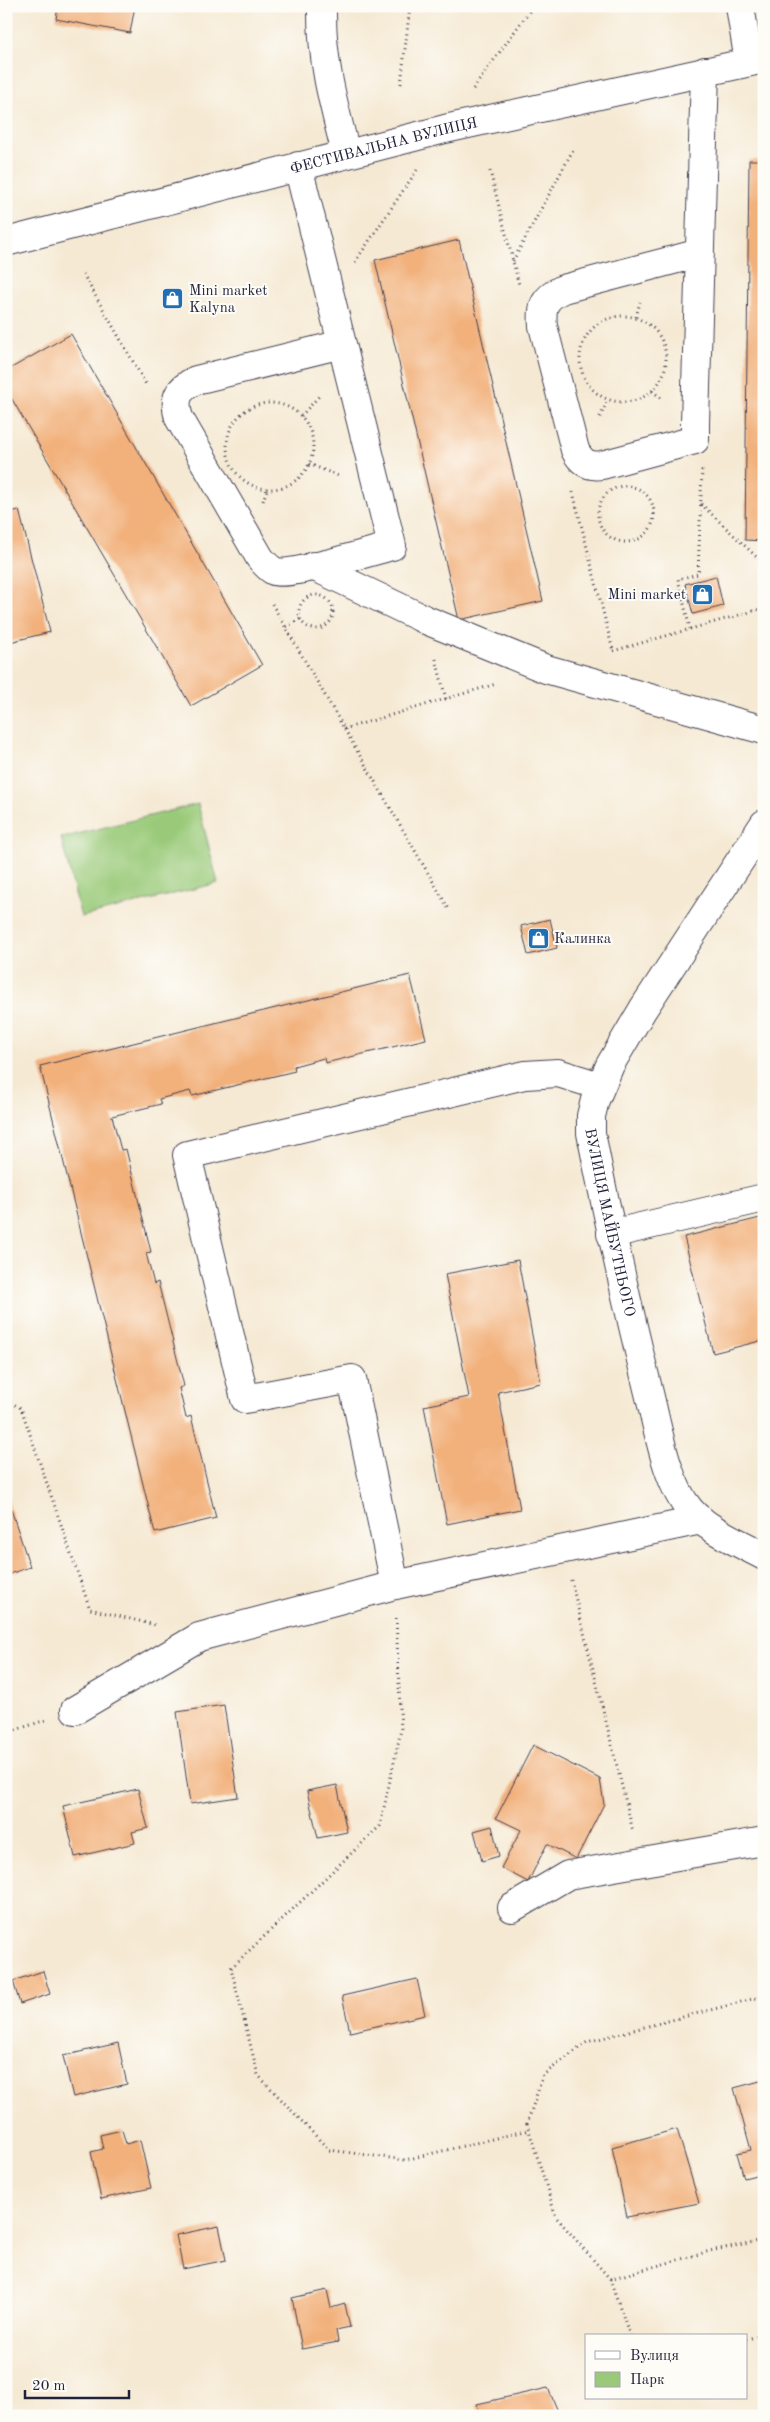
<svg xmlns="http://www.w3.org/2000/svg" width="770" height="2422" font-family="'Old Standard TT',serif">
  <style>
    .green { fill: #9aca79; stroke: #5e765a }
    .building { fill: #f2b07a }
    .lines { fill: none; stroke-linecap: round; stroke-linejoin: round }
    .minor-casing { stroke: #424052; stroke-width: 30 }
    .path { stroke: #424052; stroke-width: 3; stroke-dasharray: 1 4; stroke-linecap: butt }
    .minor { stroke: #fff; stroke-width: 28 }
    .labels { text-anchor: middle; stroke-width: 4; stroke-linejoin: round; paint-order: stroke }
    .street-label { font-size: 15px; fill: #22223b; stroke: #fdfcf7 }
    .poi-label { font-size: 15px; fill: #22223b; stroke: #fdfcf7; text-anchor: start }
  </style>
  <rect width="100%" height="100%" fill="#fdfcf7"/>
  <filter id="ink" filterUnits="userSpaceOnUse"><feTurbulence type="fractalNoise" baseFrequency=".02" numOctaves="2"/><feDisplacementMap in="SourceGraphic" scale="10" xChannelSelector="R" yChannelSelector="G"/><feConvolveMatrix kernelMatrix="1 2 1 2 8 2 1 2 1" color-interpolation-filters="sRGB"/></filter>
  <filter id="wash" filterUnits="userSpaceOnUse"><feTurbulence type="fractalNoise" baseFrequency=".0096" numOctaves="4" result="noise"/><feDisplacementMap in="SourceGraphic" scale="20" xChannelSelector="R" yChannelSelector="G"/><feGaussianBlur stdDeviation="1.12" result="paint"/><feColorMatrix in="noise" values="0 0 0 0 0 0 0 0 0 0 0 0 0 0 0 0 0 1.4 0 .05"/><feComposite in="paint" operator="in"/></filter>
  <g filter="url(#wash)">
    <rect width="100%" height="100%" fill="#f5e9d3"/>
    <path class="green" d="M198,804L218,883L81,917L61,838Z"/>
    <g id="blocks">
      <g class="building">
        <path d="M58,6H135L130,33L56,19Z"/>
        <path d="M749,160H764V541L745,540Z"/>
        <path d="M459,240L543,601L459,620L375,260Z"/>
        <path d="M71,334L262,665L191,706L6,389V371Z"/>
        <path d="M19,510L50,632L6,643V513Z"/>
        <path d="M716,576L723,606L693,614L685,584Z"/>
        <path d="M550,919L557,948L528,955L521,926Z"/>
        <path d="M410,975L426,1039L325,1063L324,1058L294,1066L295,1071L192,1096L190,1091L159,1099L161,1104L112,1116L121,1150L126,1149L151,1252L146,1253L154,1284L158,1282L184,1386L179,1388L186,1418L191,1416L216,1518L155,1533L40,1066Z"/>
        <path d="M764,1217V1340L713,1353L684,1237Z"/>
        <path d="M518,1260L541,1383L498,1392L520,1509L447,1524L424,1406L469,1397L445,1274Z"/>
        <path d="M6,1494L30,1567L6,1575Z"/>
        <path d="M224,1705L238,1797L190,1804L177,1712Z"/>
        <path d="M533,1745L600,1779L604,1804L576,1859L547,1844L528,1882L501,1868L521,1830L496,1818Z"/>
        <path d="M337,1785L347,1832L318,1838L307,1791Z"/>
        <path d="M138,1789L148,1828L132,1832L135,1843L75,1857L63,1806Z"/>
        <path d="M492,1826L499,1856L482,1861L474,1831Z"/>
        <path d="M43,1971L50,1994L20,2004L13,1981Z"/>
        <path d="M417,1979L425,2015L350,2032L342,1996Z"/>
        <path d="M118,2043L127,2084L73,2097L63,2056Z"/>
        <path d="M764,2080V2173L744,2178L737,2153L751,2150L734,2088Z"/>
        <path d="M677,2129L699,2203L627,2217L612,2147Z"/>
        <path d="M122,2130L126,2144L140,2140L151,2188L101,2199L91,2152L103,2149L100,2135Z"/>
        <path d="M219,2226L226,2260L183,2269L176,2235Z"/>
        <path d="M327,2290L331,2308L345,2304L350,2327L336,2330L338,2342L302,2349L292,2298Z"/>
        <path d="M548,2388L560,2416H480L477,2404Z"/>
      </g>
    </g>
  </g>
  <g filter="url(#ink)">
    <use href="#blocks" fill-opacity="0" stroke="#424052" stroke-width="1"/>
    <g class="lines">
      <defs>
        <g id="minor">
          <path d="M322,6C321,59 333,103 346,153"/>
          <path d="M740,6L749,62"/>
          <path d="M298,166L342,344L347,365L392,546C373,551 288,577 274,571C268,568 264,563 260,558L179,418C173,398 178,389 196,380L342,344"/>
          <path id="s1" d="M6,242L445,129L764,59"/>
          <path d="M700,253L563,289C544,298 541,306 543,326L575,450C581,462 588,467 602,465L695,440V423L705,71"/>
          <path d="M313,566L426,620L546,669L764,730"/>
          <path id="s2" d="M764,824L643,1009L610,1065L595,1100L591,1116V1133C608,1220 628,1307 649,1393C658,1428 666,1482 690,1510C706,1529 742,1544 764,1556"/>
          <path d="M611,1234L764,1198"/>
          <path d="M395,1585L352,1379L245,1399L187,1155L525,1075L558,1073L600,1086"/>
          <path d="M75,1710L199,1637L395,1585L701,1520"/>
          <path d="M512,1908L568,1875L764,1841"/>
        </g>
      </defs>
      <use href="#minor" class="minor-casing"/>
      <g class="path">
        <path d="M401,84L410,6"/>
        <path d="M473,89L533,6"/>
        <path d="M490,171L519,285"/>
        <path d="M513,261L573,150"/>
        <path d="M355,262L417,170"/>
        <path d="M83,274L147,386"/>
        <circle cx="623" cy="359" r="43"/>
        <path d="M636,317L640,302"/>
        <path d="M652,391L664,400"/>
        <circle cx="270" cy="446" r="43"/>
        <path d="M301,416L321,394"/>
        <path d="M600,417L608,400"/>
        <path d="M309,464L341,477"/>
        <circle cx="626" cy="514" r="28"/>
        <path d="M573,492L613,651"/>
        <path d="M263,501L267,489"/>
        <path d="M701,504L764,564"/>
        <circle cx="316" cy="612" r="17"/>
        <path d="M272,604L450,911"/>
        <path d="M286,627L300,619"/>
        <path d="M690,629L678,579L698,574L702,470"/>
        <path d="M613,651L764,608"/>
        <path d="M436,659L446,699"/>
        <path d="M344,729L496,684"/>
        <path d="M6,1400L21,1408L90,1609L155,1625"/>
        <path d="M571,1580L633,1831"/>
        <path d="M396,1618L401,1730L380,1826L231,1968L258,2075L329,2150L405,2160L529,2130"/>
        <path d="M6,1733L46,1720"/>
        <path d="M610,2279L710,2251L764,2240"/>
        <path d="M630,2336L610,2279L556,2217L527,2124L543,2075L587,2042L764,1996"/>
        <path d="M746,2339L764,2335"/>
      </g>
      <use href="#minor" class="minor"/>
    </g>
  </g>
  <defs>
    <symbol id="shop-square" viewBox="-11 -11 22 22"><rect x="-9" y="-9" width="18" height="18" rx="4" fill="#1f6fb2" stroke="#fdfcf7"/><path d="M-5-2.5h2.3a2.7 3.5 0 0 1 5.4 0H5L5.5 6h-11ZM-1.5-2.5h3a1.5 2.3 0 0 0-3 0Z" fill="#fff"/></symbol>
  </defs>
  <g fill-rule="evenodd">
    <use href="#shop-square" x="160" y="286" width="25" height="25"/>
    <use href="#shop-square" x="690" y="582" width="25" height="25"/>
    <use href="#shop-square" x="526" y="926" width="25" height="25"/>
  </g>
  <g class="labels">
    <g class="street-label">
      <text dy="5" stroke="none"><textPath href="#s1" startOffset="390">ФЕСТИВАЛЬНА ВУЛИЦЯ</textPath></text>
      <text dy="5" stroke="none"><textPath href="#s2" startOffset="449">ВУЛИЦЯ МАЙБУТНЬОГО</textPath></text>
    </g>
    <g class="poi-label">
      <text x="189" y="295">Mini market<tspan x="189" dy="17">Kalyna</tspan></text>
      <text x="686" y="599" text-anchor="end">Mini market</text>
      <text x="554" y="943">Калинка</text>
    </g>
  </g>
  <rect width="770" height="2422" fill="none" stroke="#fdfcf7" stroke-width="25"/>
  <rect x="585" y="2334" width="162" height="65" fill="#fdfcf7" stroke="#a5a5ac"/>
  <rect x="595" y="2351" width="25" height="8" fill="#ffffff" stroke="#a5a5ac"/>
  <text x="630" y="2360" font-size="15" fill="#22223b">Вулиця</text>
  <rect x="595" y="2372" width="25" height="15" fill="#9aca79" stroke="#a5a5ac"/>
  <text x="630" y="2384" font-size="15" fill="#22223b">Парк</text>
  <path d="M25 2390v8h104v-8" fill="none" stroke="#22223b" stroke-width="2.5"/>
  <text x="32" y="2390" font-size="15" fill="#22223b" stroke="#fdfcf7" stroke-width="4" paint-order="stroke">20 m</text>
</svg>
